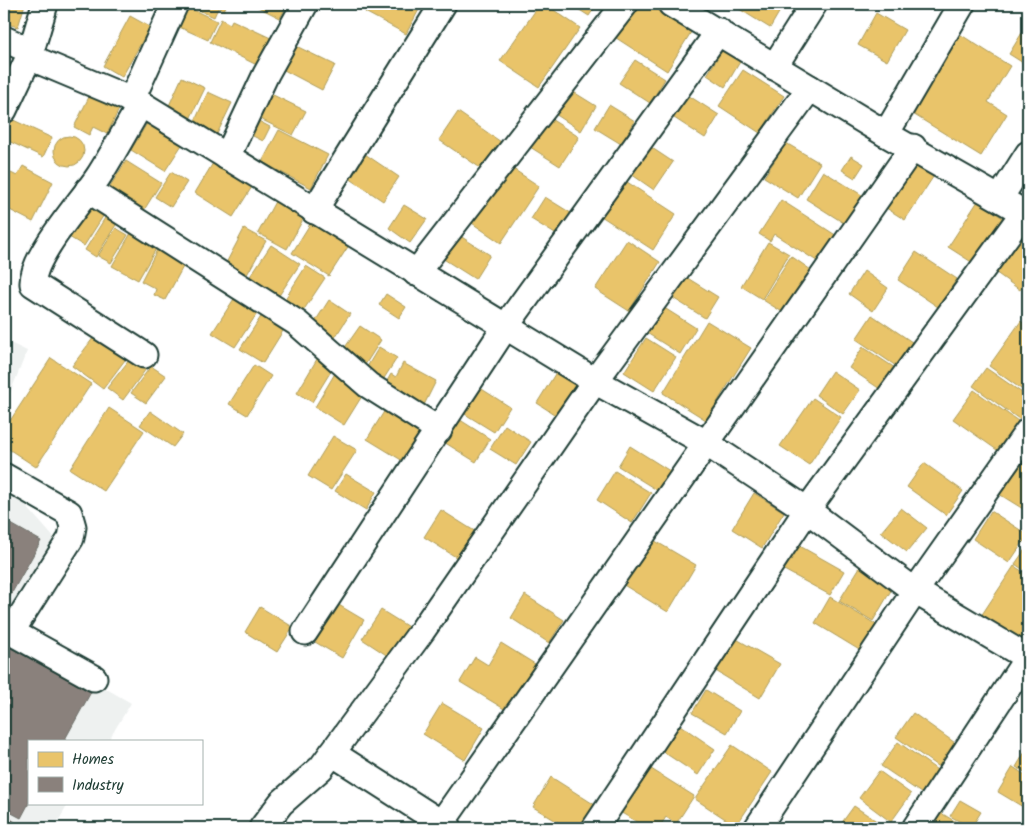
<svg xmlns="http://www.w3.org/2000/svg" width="1032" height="832" font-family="Kalam,sans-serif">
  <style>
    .built { fill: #eef1f0 }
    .homes { fill: #e9c46a; stroke: #ac9c5a }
    .industry { fill: #8a817c; stroke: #6a6d66 }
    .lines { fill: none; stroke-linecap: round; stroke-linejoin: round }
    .street-casing { stroke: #1f3d34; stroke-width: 29 }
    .street { stroke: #fff; stroke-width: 25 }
  </style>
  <rect width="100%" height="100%" fill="#fff"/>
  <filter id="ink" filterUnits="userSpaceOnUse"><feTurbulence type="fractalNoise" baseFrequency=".02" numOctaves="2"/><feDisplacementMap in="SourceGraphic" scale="10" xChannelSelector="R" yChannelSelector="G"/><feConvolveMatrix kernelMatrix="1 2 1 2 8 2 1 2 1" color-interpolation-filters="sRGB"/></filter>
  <g filter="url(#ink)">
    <g class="built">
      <path d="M4,340L27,351L4,408Z"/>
      <path d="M4,481L71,557L23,641L131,703L108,741H29V803H69L54,828H4Z"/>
    </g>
    <g class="homes">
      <path d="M10,4H25L18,27L4,23Z"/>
      <path d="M185,4H227L224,10L218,8L214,17Z"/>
      <path d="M252,4H288L280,18Z"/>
      <path d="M369,4H422L406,34L365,12Z"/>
      <path d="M540,4H545L580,28L539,87L500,61Z"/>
      <path d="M570,4H597L589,16Z"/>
      <path d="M629,4H653L693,29L667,71L610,34Z"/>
      <path d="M738,4H784L770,28L736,7Z"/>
      <path d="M185,6L217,21L208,40L177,26Z"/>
      <path d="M876,13L905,30L887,61L858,45Z"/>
      <path d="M130,16L150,27L122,77L103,66Z"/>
      <path d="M221,19L230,24L232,20L275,40L261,67L210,42Z"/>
      <path d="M1028,23V66L1009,54Z"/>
      <path d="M958,33L1010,66L988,102L1007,114L981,156L908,111Z"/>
      <path d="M294,45L335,65L322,90L282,69Z"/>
      <path d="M723,49L741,60L725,87L707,75Z"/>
      <path d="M635,60L665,79L650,103L619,83Z"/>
      <path d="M743,70L784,96L760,133L719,106Z"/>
      <path d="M182,77L205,88L189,121L167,110Z"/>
      <path d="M564,86L596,106L581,131L549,110Z"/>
      <path d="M93,89L122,103L107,134L93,127L89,135L74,127Z"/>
      <path d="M208,92L232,103L217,134L194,123Z"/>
      <path d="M269,93L306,111L293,135L256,117Z"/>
      <path d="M686,94L719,115L705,138L671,116Z"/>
      <path d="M609,105L635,121L621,144L595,128Z"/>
      <path d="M458,112L501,142L482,169L439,140Z"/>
      <path d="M546,116L579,137L560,166L527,145Z"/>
      <path d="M251,117L270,127L263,141L243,131Z"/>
      <path d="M9,118L52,138L43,157L4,139V130Z"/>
      <path d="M149,120L187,137L165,171L131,150Z"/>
      <path d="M279,130L328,155L311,188L262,162Z"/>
      <circle cx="69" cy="151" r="15"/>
      <path d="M786,143L820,163L798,198L764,177Z"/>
      <path d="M649,146L673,162L654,190L631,174Z"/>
      <path d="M359,150L399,177L383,201L343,174Z"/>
      <path d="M851,156L864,164L855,178L842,170Z"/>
      <path d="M916,157L937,171L905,220L883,206Z"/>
      <path d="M216,158L255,182L233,217L195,193Z"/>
      <path d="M126,161L161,183L144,210L109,188Z"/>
      <path d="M507,165L539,186L501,243L469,221Z"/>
      <path d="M23,166L53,182L33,222L4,207V198L7,192L4,191V182L9,172L17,176Z"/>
      <path d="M823,171L865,197L847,225L806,199Z"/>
      <path d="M171,172L187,182L171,207L155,197Z"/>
      <path d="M624,180L676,214L653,250L601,216Z"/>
      <path d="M278,196L307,212L287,249L258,233Z"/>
      <path d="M87,197L107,210L84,246L64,234Z"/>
      <path d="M545,197L574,215L560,237L531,219Z"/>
      <path d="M781,200L837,236L820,263L774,234L770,241L759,234Z"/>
      <path d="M978,201L1003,218L973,263L948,247Z"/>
      <path d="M404,205L427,219L410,243L389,228Z"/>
      <path d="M108,213L119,220L96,257L85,250Z"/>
      <path d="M315,216L353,239L329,276L292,253Z"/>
      <path d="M1028,225V279L1020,290L995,272Z"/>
      <path d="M116,228L128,235L111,263L98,256Z"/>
      <path d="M244,229L266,241L245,278L224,267Z"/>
      <path d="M131,233L157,247L138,280L112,266Z"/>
      <path d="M457,234L490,255L475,279L442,258Z"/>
      <path d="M627,240L660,262L629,311L595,289Z"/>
      <path d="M768,242L789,254L762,299L741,286Z"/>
      <path d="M271,245L300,264L276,300L247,281Z"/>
      <path d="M158,248L185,263L165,300L154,295L156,289L141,281Z"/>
      <path d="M916,252L957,279L938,307L898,280Z"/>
      <path d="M791,256L811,270L784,313L763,300Z"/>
      <path d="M306,266L325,278L303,311L285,299Z"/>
      <path d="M864,271L888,288L873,311L849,294Z"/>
      <path d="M681,274L718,297L705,318L668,295Z"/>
      <path d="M239,291L262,306L235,347L212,333Z"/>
      <path d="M386,294L406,307L399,318L379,305Z"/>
      <path d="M329,300L350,314L332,342L311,328Z"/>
      <path d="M658,304L696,328L680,354L642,330Z"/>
      <path d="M264,312L286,326L263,363L240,349Z"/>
      <path d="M872,315L912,342L896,366L856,339Z"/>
      <path d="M707,321L751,348L706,420L663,393Z"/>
      <path d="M1021,321L1028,327V394L989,366Z"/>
      <path d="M360,326L381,340L363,368L341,353Z"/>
      <path d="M97,333L128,356L103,389L72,366Z"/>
      <path d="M646,338L676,357L654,391L624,372Z"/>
      <path d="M379,347L397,358L381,383L364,372Z"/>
      <path d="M863,347L895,368L880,389L849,368Z"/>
      <path d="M134,354L149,365L123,400L107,388Z"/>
      <path d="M320,354L336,363L312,402L297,393Z"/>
      <path d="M51,358L91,384L36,467L4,446V430Z"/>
      <path d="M403,363L436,381L423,407L384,386L391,374L396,377Z"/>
      <path d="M254,365L271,376L247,415L229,404Z"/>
      <path d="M151,366L166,376L146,403L131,393Z"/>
      <path d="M560,366L580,380L557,416L537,403Z"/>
      <path d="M986,368L1028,397V405L1019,419L973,386Z"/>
      <path d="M337,370L367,388L344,425L315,407Z"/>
      <path d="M832,371L860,390L843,414L816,395Z"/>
      <path d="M477,386L510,407L494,432L460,411Z"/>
      <path d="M974,390L1018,421L997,450L953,419Z"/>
      <path d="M813,398L841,417L809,465L780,446Z"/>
      <path d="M390,402L426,424L403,461L367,439Z"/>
      <path d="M109,408L144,431L104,491L70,469Z"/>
      <path d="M150,411L183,434L173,447L140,425Z"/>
      <path d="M454,416L490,439L476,462L439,439Z"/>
      <path d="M505,425L531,442L516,465L490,449Z"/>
      <path d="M333,436L357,450L331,490L308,476Z"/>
      <path d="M630,446L673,473L660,492L618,466Z"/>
      <path d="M1025,455L1028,458V512L999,494Z"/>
      <path d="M924,463L963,491L946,515L907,487Z"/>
      <path d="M615,471L651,493L632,523L597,500Z"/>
      <path d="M346,474L376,492L366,510L335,491Z"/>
      <path d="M754,493L784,512L762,548L732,529Z"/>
      <path d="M901,508L927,528L907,552L881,532Z"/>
      <path d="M441,510L476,532L459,559L424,537Z"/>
      <path d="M991,511L1028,535L1009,563L973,539Z"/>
      <path d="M650,538L696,565L668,612L622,584Z"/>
      <path d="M798,545L844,571L830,595L784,570Z"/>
      <path d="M1026,548L1028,550V573L1015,564Z"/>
      <path d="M1014,566L1028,575V629L1020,641L981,616Z"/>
      <path d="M860,567L893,587L873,621L839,601Z"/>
      <path d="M525,595L564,620L549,643L511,618Z"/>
      <path d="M830,597L877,625L861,651L815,623Z"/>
      <path d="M332,601L364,620L342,658L310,639Z"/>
      <path d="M260,607L293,627L277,652L245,632Z"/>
      <path d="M381,610L410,628L391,658L362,639Z"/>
      <path d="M733,637L780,664L760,698L714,670Z"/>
      <path d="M501,643L535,664L506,710L460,682L475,657L488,665Z"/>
      <path d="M706,690L740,711L727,733L692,713Z"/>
      <path d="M442,703L484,728L465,760L423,734Z"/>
      <path d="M913,713L958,745L940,768L896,737Z"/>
      <path d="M677,723L715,749L698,775L659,749Z"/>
      <path d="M898,742L940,772L924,795L881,766Z"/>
      <path d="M732,745L772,772L736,826L695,799Z"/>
      <path d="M1028,747V774L1016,767Z"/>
      <path d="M648,767L694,796L676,824L666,817L659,828H647L620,812Z"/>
      <path d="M1013,767L1028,777V810L998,792Z"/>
      <path d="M879,771L911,794L891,822L859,798Z"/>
      <path d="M551,777L595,805L581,828H568L533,807Z"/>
      <path d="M960,800L981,812L971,828L950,816Z"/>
      <path d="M854,806L887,828H838Z"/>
      <path d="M936,810L966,828H924Z"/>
    </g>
    <g class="industry">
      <path d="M4,520L41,541L4,607Z"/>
      <path d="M4,644L91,692L64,741H29V803L21,818L4,809Z"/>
      <path d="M4,814L23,828H4Z"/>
    </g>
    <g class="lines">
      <defs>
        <g id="street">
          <path d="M671,4L886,134L1028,215"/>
          <path d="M4,39L31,51L29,57"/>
          <path d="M31,51L45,4"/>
          <path d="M774,67L814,4"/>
          <path d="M131,101L175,4"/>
          <path d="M141,104C126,129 113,154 98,177C82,201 31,257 33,284L144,355"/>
          <path d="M4,110L29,57L141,104L595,381L706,443L807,510L915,591L1028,658"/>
          <path d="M886,134L962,4"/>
          <path d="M227,157L266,74L305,4"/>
          <path d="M88,190L297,323L368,385L439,430"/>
          <path d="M1000,198L1028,154"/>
          <path d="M314,211L443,4"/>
          <path d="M416,273L625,4"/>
          <path d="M4,476L69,513L73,527L71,538L11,632"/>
          <path d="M4,628L94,678"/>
          <path d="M305,632L506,326L719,31"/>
          <path d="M332,753L422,631L595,381L810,88"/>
          <path d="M262,828L281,803L321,768L332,753L449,828"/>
          <path d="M438,828L913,147"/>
          <path d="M595,828L807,510L1024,212"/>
          <path d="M757,828L915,591L1028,431"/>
          <path d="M915,828L1028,657"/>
        </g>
      </defs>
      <use href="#street" class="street-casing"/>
      <use href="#street" class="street"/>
    </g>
  </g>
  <rect width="1032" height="832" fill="none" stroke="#fff" stroke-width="20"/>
  <rect x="10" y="10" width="1012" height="812" fill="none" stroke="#1f3d34" stroke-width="2" filter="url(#ink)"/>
  <rect x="28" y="740" width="175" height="65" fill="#ffffff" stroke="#a5b1ae"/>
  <rect x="38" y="752" width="25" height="15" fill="#e9c46a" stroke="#a5b1ae"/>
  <text x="72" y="764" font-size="15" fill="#1f3d34">Homes</text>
  <rect x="38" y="777" width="25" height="15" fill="#8a817c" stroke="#a5b1ae"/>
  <text x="72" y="790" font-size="15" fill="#1f3d34">Industry</text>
</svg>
